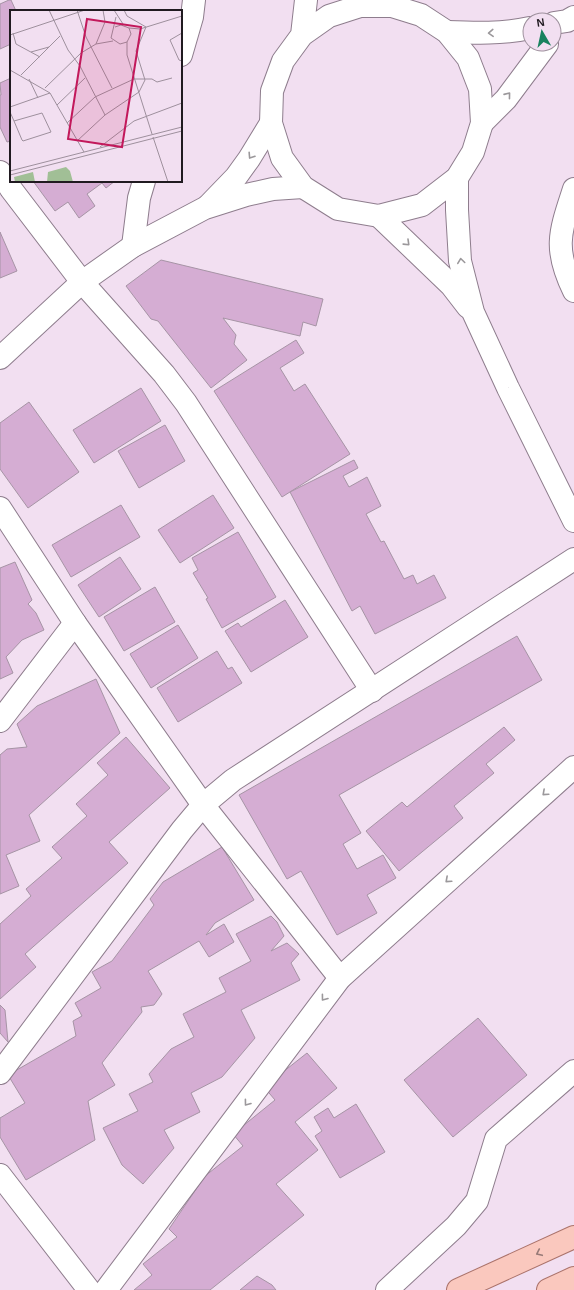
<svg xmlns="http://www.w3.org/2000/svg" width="574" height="1290" font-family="Helvetica,sans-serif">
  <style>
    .building { fill: #d5add3; stroke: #a694a5 }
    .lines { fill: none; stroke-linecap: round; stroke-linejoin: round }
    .minor-casing { stroke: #8e7d8d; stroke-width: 24 }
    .major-casing { stroke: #ab736b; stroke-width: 24 }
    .minor { stroke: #fff; stroke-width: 22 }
    .major { stroke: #fac8be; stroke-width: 22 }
    .oneway { stroke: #9b989b }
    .oneway2 { stroke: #987a77 }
    .inset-road { fill: none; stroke: #9e909d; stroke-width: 1 }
    .view { fill: #c2185b; fill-opacity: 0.15; stroke: #c2185b; stroke-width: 2 }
    .inset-edge { fill: none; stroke: #201a20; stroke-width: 2 }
  </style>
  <rect width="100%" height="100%" fill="#f2dff1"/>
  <g class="building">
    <path d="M9,0H11L16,11H11V44L0,49V4Z"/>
    <path d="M11,78V141L7,142L0,127V95H1L0,83Z"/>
    <path d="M33,181H115L106,188L102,183L87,194L95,206L79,218L68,202L55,211Z"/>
    <path d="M0,232L17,271L0,278Z"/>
    <path d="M161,260L323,299L316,326L303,322L300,336L223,318L236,335L234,344L247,360L211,388L158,321L151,319L126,286Z"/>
    <path d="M296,340L304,353L280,368L294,391L305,384L350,454L282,497L214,391Z"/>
    <path d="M141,388L161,421L94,463L73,430Z"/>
    <path d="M29,402L79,472L28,508L0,469V423Z"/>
    <path d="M165,425L185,461L139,488L118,451Z"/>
    <path d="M354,460L358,468L343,476L349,487L367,477L381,506L366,514L381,542L384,541L404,579L413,575L417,584L434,575L446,598L375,634L360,606L352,611L290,492Z"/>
    <path d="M213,495L234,528L180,563L158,530Z"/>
    <path d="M121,505L140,537L71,577L52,545Z"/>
    <path d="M238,532L276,597L222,628L206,599L208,598L193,573L198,570L192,558Z"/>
    <path d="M120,557L141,589L99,617L78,585Z"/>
    <path d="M15,562L32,600L28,604L36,613L44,630L22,640L6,657L13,673L0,679V568Z"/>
    <path d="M155,587L175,622L124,651L104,617Z"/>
    <path d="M285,600L308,637L251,672L225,631L238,623L241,627Z"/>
    <path d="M178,625L198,658L151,688L130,654Z"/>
    <path d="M517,636L542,680L339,795L361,833L343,844L357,869L383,855L396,878L367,895L377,913L337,935L301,871L287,879L239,795Z"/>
    <path d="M217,651L228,669L232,667L242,683L178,722L157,688Z"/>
    <path d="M96,679L120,733L29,815L40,841L6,855L19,886L0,894V755L7,749L27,747L17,724L37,706Z"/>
    <path d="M504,727L515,740L486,764L494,773L454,806L463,818L399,871L366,831L402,802L407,807Z"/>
    <path d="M126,737L170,788L109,842L128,863L25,954L36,967L0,999V924L31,896L26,889L62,858L52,847L87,816L76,804L108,775L97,763Z"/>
    <path d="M222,847L254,900L215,923L206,935L224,924L234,942L209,957L199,941L148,971L162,994L154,1005L141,1007L142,1012L102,1063L115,1085L88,1101L95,1140L26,1180L0,1137V1118L25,1103L8,1075L76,1036L73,1021L82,1016L75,1003L101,988L92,972L112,961L154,905L150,899L163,882Z"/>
    <path d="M271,916L277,922L284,936L271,951L287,943L299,954L291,963L300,980L241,1010L255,1038L222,1077L191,1093L200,1112L164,1130L174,1148L143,1184L122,1165L103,1128L138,1111L129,1094L153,1082L149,1074L171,1049L194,1037L183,1014L226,992L219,978L251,961L236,934Z"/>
    <path d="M0,1005L5,1010L8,1042L0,1033Z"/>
    <path d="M478,1018L527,1075L453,1137L404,1080Z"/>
    <path d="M307,1053L337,1088L295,1122L318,1150L276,1184L304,1215L210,1290H134L152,1275L143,1264L177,1237L169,1229L205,1176L243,1146L233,1134L275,1100L264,1087Z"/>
    <path d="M356,1104L385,1152L340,1178L315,1136L322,1131L314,1117L328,1108L334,1118Z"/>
    <path d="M257,1276L272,1285L276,1290H240Z"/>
  </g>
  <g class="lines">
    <defs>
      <g id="minor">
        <path d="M554,23L567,21L574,17"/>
        <path d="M447,32C475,33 503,34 530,28"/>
        <path d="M302,35L329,16L360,6H392L421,15L447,32L468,58L480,89L482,123L473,152L457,178L422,205L379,216L338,209L303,187L282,158L271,123L272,91L283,61L302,35L306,0"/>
        <path d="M181,55L192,17L194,0"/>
        <path d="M482,123L506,99L547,44"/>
        <path d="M0,172L11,189L82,282L164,374L186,403L372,691"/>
        <path d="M457,178V210L460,261L473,312L508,388L574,521"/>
        <path d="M574,189C560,232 553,248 574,291"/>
        <path d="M208,206L236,177L249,159L271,123"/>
        <path d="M379,216L451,285L468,307"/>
        <path d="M133,246L139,198L144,181"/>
        <path d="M0,358L82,282L133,246L205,208L246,195L273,189L303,187"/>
        <path d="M0,508L75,623L203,805L340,978"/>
        <path d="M0,721L75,623"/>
        <path d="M0,1073L182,830L203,805L233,780L574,559"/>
        <path d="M0,1175L89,1290"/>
        <path d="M106,1290L340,978L574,767"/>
        <path d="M387,1290L456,1226L477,1201L496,1139L574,1071"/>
      </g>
      <g id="major">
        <path d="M458,1290L574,1237"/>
        <path d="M548,1290L574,1278"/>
      </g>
    </defs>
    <use href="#minor" class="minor-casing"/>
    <use href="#major" class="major-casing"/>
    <use href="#minor" class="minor"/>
    <use href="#major" class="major"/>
  </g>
  <defs><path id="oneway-chevron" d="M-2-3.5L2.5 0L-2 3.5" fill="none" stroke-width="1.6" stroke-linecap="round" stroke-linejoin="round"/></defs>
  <g class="oneway">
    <use href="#oneway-chevron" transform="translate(491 33) rotate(177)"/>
    <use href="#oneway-chevron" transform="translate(508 95) rotate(-51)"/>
    <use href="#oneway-chevron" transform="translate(251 156) rotate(123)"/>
    <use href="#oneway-chevron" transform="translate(407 243) rotate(44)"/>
    <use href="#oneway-chevron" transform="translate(461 261) rotate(-98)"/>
    <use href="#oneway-chevron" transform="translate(545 793) rotate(138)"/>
    <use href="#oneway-chevron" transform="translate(448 880) rotate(138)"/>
    <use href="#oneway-chevron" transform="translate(324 998) rotate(127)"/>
    <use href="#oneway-chevron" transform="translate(247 1103) rotate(127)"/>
  </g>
  <use class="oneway2" href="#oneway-chevron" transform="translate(539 1253) rotate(155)"/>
  <g transform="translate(10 10)">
    <rect width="172" height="172" fill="#f2dff1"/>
    <path d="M56,157L60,161L63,172H37L38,162ZM23,162L25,172H5L4,167Z" fill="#a1bf96"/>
    <path class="inset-road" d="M39,0L58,40L70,56L95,105M67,0L76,27L102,78M104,0L113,14M105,17L111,15L119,18L121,24L117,32L110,34L101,28L106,7M119,18L130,19L172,6M3,23L6,34L30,47M172,23L160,30L169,50L172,51M0,25L75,0M117,32V45L142,124M86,34L95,12L93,0M21,42L39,37M0,60L40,83L74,142M11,65L50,26M19,69L28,88M35,78L71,43L86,34L103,31M47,95L75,68M0,97L40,83M0,102L4,111L12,130L13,131L41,122L32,103L4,111M57,113L85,87L124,69H142L147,72L162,68M143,127L158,172M67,131L95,105L129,82L135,70L126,41L136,17L117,6L114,0M90,137L124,111L172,93M0,161L172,117M0,165L172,121"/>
    <path class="view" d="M77,9L131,17L112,137L58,129Z"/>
    <rect width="172" height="172" class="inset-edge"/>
  </g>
  <g transform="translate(542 32) rotate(351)"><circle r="19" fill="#f2dff1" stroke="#9e909d"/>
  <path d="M0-3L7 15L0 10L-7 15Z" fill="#18825e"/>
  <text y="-6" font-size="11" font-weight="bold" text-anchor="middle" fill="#201a20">N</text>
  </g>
</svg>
